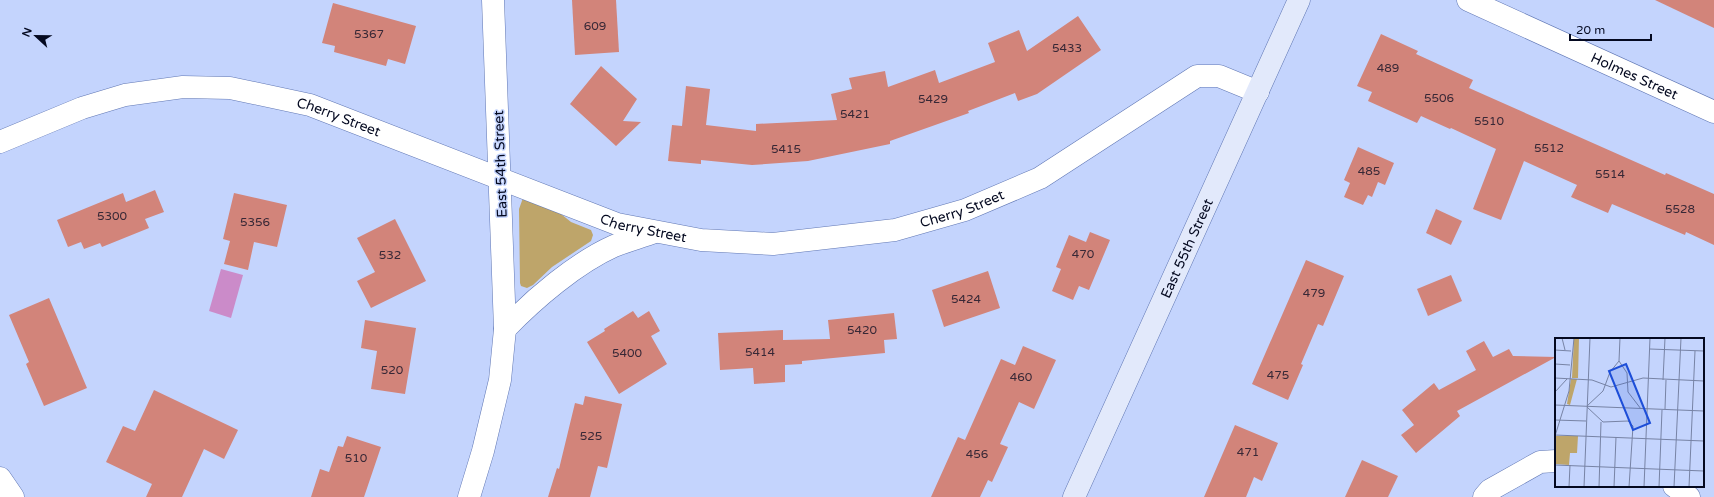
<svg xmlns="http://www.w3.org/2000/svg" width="1714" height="497" font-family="'Varela Round',sans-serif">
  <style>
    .green { fill: #bea56a }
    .water { fill: #cb8bc9 }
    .building { fill: #d2847a }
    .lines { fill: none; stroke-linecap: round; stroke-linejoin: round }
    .minor-casing { stroke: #6077b4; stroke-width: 23 }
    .secondary-casing { stroke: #6077b4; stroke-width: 23 }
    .minor { stroke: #fff; stroke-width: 22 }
    .secondary { stroke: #e2e9fb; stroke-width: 22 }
    .labels { text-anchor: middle; stroke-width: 3; stroke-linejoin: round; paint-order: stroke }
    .number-label { font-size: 12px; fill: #382836 }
    .street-label { font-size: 14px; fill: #040920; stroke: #c4d4fd }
    .inset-road { fill: none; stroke: #7783a5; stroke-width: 1 }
    .view { fill: #1d4ed8; fill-opacity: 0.15; stroke: #1d4ed8; stroke-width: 2 }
    .inset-edge { fill: none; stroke: #040920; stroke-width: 2 }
  </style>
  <rect width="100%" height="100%" fill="#c4d4fd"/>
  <path class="green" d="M523,198L551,206L571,222L591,230L593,235L591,241L552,267L533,285L527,288L521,286L520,283L519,209Z"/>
  <path class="water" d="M221,269L243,275L231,318L209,311Z"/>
  <g class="building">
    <path d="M572,0H616L619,52L575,55Z"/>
    <path d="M1655,0H1714V28Z"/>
    <path d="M333,3L416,26L405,64L388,59L386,66L334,52L335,46L322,43Z"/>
    <path d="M1078,16L1101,50L1037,94L1018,101L1015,93L968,111L969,113L890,141V144L808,161L752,165L701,160V164L668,161L672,125L682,126L686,86L710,89L706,125L756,131V124L837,120L831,94L852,89L849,78L885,71L888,87L935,70L939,83L995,62L988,43L1019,30L1027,51Z"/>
    <path d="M1381,34L1418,51L1416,54L1473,80L1469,88L1665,175L1666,173L1714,194V245L1686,232L1685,235L1612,204L1608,213L1571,197L1577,185L1524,161L1501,220L1473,209L1496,149L1451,128L1450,129L1421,116L1417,123L1368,101L1372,92L1357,86Z"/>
    <path d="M601,66L637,99L623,121L641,122L616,146L570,104Z"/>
    <path d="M1358,147L1394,163L1385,185L1378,182L1372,197L1368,195L1363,205L1344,197L1350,183L1344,180Z"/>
    <path d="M155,190L164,212L145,219L149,228L102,247L100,243L84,249L81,242L68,247L57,220L123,193L126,202Z"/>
    <path d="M234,193L287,205L277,247L254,242L248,270L224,264L230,241L223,239Z"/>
    <path d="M1436,209L1462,221L1451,245L1426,233Z"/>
    <path d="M395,219L426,281L371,308L357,281L375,272L357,238Z"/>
    <path d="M1090,232L1110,240L1089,290L1079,286L1073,300L1052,291L1061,269L1056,267L1069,235L1086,242Z"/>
    <path d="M1306,260L1344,276L1323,326L1318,324L1301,364L1303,365L1288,400L1252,384Z"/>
    <path d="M988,271L1000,308L944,327L932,290Z"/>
    <path d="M1451,275L1462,301L1428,316L1417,289Z"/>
    <path d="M49,298L87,388L44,406L26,364L29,362L9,315Z"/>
    <path d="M633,311L638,318L649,311L660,331L651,336L667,364L619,394L587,342L605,331L604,329Z"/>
    <path d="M894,313L897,339L884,340L885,353L802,361V364L785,365V382L754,384L753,368L720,370L718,333L783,330V340L830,339L828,320Z"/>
    <path d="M365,320L416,328L405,394L371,389L377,351L361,348Z"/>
    <path d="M1484,341L1493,357L1509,349L1513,356L1556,357L1457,411L1460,416L1416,453L1401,435L1414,425L1402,410L1434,383L1439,390L1476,370L1466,351Z"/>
    <path d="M1023,346L1056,360L1034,409L1019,402L1000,444L1008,447L992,482L988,480L980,497H931L958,437L965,440L1001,359L1015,365Z"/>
    <path d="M154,390L238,430L224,459L204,449L182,497H146L152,484L106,462L123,426L135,431Z"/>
    <path d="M585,396L622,404L607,468L598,466L590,497H548L557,468L559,469L575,403L583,405Z"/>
    <path d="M1235,425L1278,443L1262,481L1254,477L1246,497H1204Z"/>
    <path d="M347,436L381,447L364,497H311L320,469L329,472L338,446L343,447Z"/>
    <path d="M1362,460L1398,476L1388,497H1345Z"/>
  </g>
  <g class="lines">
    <defs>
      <g id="minor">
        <path id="s1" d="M1468,0L1714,112"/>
        <path id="s2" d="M0,142L82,108L125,95L183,87L230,88L310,105L617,224L701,240L773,244L895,230L965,210L1040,178L1197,76H1219L1258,92"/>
        <path d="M505,329C534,299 576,263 614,246C627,241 641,237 655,232"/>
        <path d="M0,478L13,497"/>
        <path d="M1674,486L1689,497"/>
        <path d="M469,497L483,451L500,380L505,329L493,0"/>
        <path d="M1484,497L1490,490L1540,462L1556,461"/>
      </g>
      <g id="secondary">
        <path id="s3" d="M1074,497L1299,0"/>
      </g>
    </defs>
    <use href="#minor" class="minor-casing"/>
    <use href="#secondary" class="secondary-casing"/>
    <use href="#minor" class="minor"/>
    <use href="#secondary" class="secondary"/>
  </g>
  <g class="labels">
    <g class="number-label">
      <text x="595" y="30">609</text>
      <text x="369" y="38">5367</text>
      <text x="1067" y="52">5433</text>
      <text x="1388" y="72">489</text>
      <text x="1439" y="102">5506</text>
      <text x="933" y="103">5429</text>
      <text x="855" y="118">5421</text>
      <text x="1489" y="125">5510</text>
      <text x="1549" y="152">5512</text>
      <text x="786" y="153">5415</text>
      <text x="1369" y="175">485</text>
      <text x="1610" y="178">5514</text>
      <text x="1680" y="213">5528</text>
      <text x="112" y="220">5300</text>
      <text x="255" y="226">5356</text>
      <text x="1083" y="258">470</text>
      <text x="390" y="259">532</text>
      <text x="1314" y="297">479</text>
      <text x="966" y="303">5424</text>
      <text x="862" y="334">5420</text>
      <text x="760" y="356">5414</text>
      <text x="627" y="357">5400</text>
      <text x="392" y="374">520</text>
      <text x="1278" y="379">475</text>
      <text x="1021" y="381">460</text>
      <text x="591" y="440">525</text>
      <text x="1248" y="456">471</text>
      <text x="977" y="458">456</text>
      <text x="356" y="462">510</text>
    </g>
    <g class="street-label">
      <text dy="5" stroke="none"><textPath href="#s1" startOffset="183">Holmes Street</textPath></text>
      <text dy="5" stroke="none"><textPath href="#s2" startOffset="352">Cherry Street</textPath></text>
      <text transform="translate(500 164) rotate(-92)" y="5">East 54th Street</text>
      <text dy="5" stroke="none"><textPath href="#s2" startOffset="1001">Cherry Street</textPath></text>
      <text dy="5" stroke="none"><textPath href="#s2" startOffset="677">Cherry Street</textPath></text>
      <text dy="5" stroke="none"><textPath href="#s3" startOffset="273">East 55th Street</textPath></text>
    </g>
  </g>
  <g transform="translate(1555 338)">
    <rect width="149" height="149" fill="#c4d4fd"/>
    <path d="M19,0H24L23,40H17ZM16,41H22L15,67L12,66ZM1,98H23L22,115H15L14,127L0,126Z" fill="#bea56a"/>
    <path class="inset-road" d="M7,0L10,12M65,0L64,23L72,35L73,54L86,71M95,11L149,13M0,12L16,13M0,26L15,27M0,40L37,42L56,49L88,40L149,43M108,42L110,0M0,54L12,41M0,67L149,73M32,68L48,53L55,34L64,23M32,69L48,84L73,83L78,88L74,149M110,71L111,42M0,82L31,83M0,97L149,103M0,98L14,53L19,0M0,127L149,133M14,149L15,127M29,149L35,0M44,149L46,84M59,149L61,99M89,149L95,0M104,149L107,72M119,149L126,0M134,149L140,13"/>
    <path class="view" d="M71,26L95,85L78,92L54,33Z"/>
    <rect width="149" height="149" class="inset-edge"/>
  </g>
  <g transform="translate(36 36) rotate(292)" stroke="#c4d4fd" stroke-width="3" paint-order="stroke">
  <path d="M0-3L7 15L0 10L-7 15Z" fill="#040920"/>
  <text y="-6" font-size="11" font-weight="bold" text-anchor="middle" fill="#040920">N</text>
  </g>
  <path d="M1570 34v6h81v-6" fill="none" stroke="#040920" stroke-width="2"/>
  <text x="1576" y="34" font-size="12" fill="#040920" stroke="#c4d4fd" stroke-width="3" paint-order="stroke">20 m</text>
</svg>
